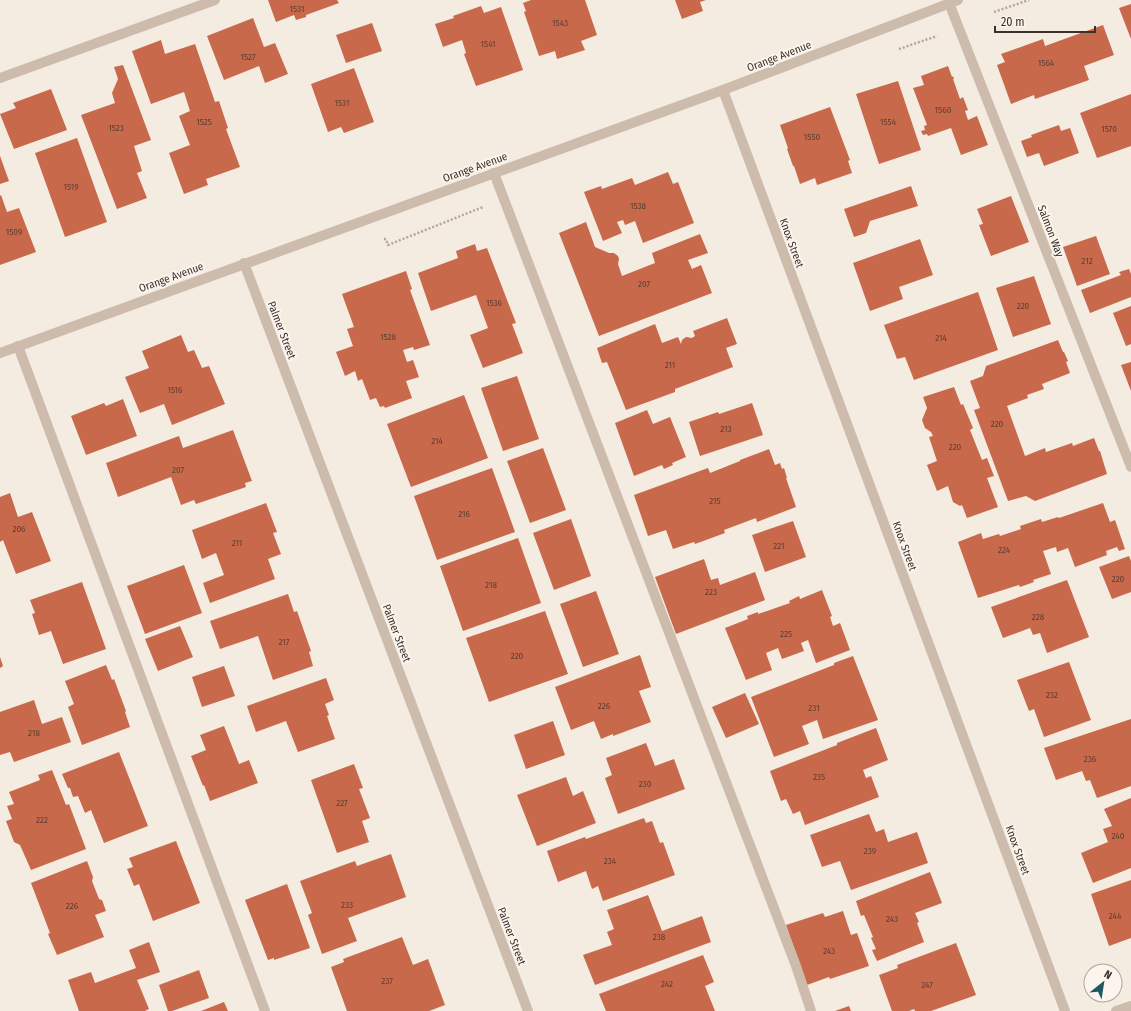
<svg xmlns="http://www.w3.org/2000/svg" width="1131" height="1011" font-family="'Fira Sans Condensed',sans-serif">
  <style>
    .building { fill: #c8694b }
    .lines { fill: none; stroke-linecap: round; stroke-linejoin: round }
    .path { stroke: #b9a596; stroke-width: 2.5; stroke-dasharray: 2 2; stroke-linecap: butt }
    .service { stroke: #cdbbac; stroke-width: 10 }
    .minor { stroke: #cdbbac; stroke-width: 10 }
    .tertiary { stroke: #cdbbac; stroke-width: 10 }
    .labels { text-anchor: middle; stroke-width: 4; stroke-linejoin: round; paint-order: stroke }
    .number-label { font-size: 9px; fill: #5e3e33 }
    .street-label { font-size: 11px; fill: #3b302b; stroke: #fbf5ee }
  </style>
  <rect width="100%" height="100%" fill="#f4ebe1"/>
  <g class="building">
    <path d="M268,0H337L339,3L306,15V17L296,20L294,15L276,22Z"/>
    <path d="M531,0H585L597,35L581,41L585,50L557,59L555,51L539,56L524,12L526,11L523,3Z"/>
    <path d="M675,0H706L700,2L703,11L682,19Z"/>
    <path d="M1131,4V39L1119,8Z"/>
    <path d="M481,6L484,13L501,7L523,70L476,86L464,54L466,53L462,40L443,47L435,24L454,18L453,16Z"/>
    <path d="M253,18L264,47L275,43L288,74L265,83L259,66L224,80L207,36Z"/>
    <path d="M372,23L382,51L346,63L336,35Z"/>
    <path d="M1103,25L1114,55L1084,66L1089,80L1035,99L1034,95L1011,104L997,65L1005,62L1001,54L1043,39L1045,46Z"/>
    <path d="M161,40L165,54L195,44L215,102L219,101L228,128L226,129L240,167L206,179L208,185L184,194L169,153L190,145L179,116L190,111L184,92L151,104L132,51Z"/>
    <path d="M123,65L151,140L134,146L142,171L137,173L147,198L117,209L81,115L115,103L112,93L118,79L114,67Z"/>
    <path d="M948,66L952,77L953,76L954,79H953L960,99L963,97L968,110L965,111L968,120L977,116L988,145L961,155L951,128L928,136L927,134L923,135L921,131L925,130L924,126L927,125L913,88L924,85L921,76Z"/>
    <path d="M354,68L374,122L344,133L341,127L328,132L311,84Z"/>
    <path d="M898,81L921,150L879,164L856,94Z"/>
    <path d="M51,89L67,130L14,149L0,114L16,108L13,103Z"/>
    <path d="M1131,94V146L1097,158L1080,113Z"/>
    <path d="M830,107L850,160L848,161L852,173L817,185L815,178L800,184L794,166H793L787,149L788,148L780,125Z"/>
    <path d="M1059,125L1061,131L1070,128L1079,153L1044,166L1039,153L1027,157L1021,141L1032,137L1031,135Z"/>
    <path d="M77,138L107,222L65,237L35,153Z"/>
    <path d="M0,156L9,181L0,184Z"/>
    <path d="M668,172L673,184L678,182L694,223L643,243L635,221L625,225L623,220L617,222L622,233L603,241L584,192L601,186L602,189L632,178L635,185Z"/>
    <path d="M911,186L918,206L870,221L866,233L854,237L844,209Z"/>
    <path d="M1,195L7,212L19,208L36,252L0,265V196Z"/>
    <path d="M1011,196L1029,242L991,256L979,225L983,224L977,209Z"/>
    <path d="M586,222L595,247L609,253H614L618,256L619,259L618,264L622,276L655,263L652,253L700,234L708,253L688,260L692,269L701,265L712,293L599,336L559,233Z"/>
    <path d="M1096,236L1110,274L1077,286L1063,247Z"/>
    <path d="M920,239L933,275L899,287L903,299L870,311L853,263Z"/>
    <path d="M475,244L477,251L487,248L516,323L512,324L523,353L483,368L470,335L488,328L476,295L431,311L418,273L458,258L456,251Z"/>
    <path d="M1129,269L1131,274V297L1090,313L1081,290L1121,275L1119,272Z"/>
    <path d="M406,271L412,289L410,290L430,345L414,350L413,347L403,350L407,362L413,360L419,377L406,381L412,398L385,408L384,406L380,407L376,398L370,400L362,379L358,381L355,371L345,376L336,352L353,346L347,329L354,327L342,294Z"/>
    <path d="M1034,276L1051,324L1013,337L996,288Z"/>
    <path d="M978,292L998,350L914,380L905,357L897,359L884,325Z"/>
    <path d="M1131,306V344L1126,346L1113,313Z"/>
    <path d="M727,318L737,344L726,348L733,367L675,389V392L626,410L607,362L602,363L597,348L655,324L662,343L678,337L681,344L682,340L686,337L692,338L695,336L693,331Z"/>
    <path d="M181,335L188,352L194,350L202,368L209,366L225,404L172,425L164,404L140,413L125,377L149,368L142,351Z"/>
    <path d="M1058,340L1063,352H1064L1068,361L1066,362L1070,373L1042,384L1044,389L1027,395L1028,398L1007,406L1025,456L1045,448L1046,452L1072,443L1073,446L1094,438L1099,451H1100L1107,474L1035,501L1026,496L1008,501L974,410L980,408L970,381L983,376L986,366Z"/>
    <path d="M1131,362V391L1121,365Z"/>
    <path d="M517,376L539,439L503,451L481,388Z"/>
    <path d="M954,387L961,405L963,404L973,428L970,430L982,460L987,458L994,476L987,478L998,507L967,518L962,505L960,506L953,502L948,486L937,491L927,465L937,461L929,437L933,436L931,432L925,428L922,420L927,408L923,397Z"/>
    <path d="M464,395L488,458L411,487L387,424Z"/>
    <path d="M123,399L137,436L86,455L71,416L104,403L106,406Z"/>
    <path d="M752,403L763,435L700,456L689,422L718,412L719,414Z"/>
    <path d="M647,410L653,424L670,417L686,457L672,463L673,465L664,469L662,465L634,476L615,423Z"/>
    <path d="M233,430L252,481L245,483L246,487L196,504L194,500L181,505L171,477L118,497L106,463L179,436L183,448Z"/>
    <path d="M543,448L566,510L530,523L507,461Z"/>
    <path d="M769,449L775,465L780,463L782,469L784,468L787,478H786L796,507L757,522L756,518L724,530L725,533L695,544L694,542L673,549L666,530L648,536L634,495L708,468L710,473L740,461V460Z"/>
    <path d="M492,468L515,532L437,560L414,496Z"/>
    <path d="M10,493L18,517L32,512L51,561L16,574L3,540L0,542V497Z"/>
    <path d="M266,503L277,532L273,533L281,554L268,559L275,579L210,603L203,583L224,575L216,553L202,559L192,530Z"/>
    <path d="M1103,503L1110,522L1115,520L1125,549L1119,551L1117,547L1106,551L1107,555L1075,567L1068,548L1057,552L1056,547L1043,551L1051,574L1033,580L1034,582L1020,587L1019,585L978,598L958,542L981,533L983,539L999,534L1000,536L1021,529L1020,526L1041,519L1042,522L1058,517L1059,518Z"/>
    <path d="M571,519L591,576L554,590L533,533Z"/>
    <path d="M793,521L806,557L765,572L752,535Z"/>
    <path d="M518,538L541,603L463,631L440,566Z"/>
    <path d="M1129,556L1131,561V592L1112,599L1099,567Z"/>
    <path d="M704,559L711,580L718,578L720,585L755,572L765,600L676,634L655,577Z"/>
    <path d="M184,565L202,613L145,634L127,586Z"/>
    <path d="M1067,580L1089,637L1047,653L1040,633L1033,635L1030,628L1003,638L991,607Z"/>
    <path d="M82,582L106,649L63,664L51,631L39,635L32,614L35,613L30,600Z"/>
    <path d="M822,590L832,616L830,617L833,626L840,623L850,650L816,663L808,640L801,643L804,651L782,659L778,648L766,653L772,670L746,680L725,628L748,619L747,616L758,612V614L790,603L789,601L799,596L800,599Z"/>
    <path d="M596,591L619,654L583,667L560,604Z"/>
    <path d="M288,594L294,612L297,611L311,651L309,652L313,666L273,680L258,636L220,649L210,621Z"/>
    <path d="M545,611L568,674L489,702L466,638Z"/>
    <path d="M180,626L193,657L158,671L145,639Z"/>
    <path d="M640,655L651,687L639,691L651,722L613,736V734L601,739L594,721L571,730L555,687Z"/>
    <path d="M853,656L878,720L823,739L817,720L802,726L809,744L774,757L751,697L834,665V663Z"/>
    <path d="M0,657L3,666L0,668Z"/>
    <path d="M1069,662L1091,720L1044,737L1034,709L1029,711L1017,680Z"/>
    <path d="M106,665L112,680L114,679L126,711L125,712L130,727L82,745L68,707L74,704L65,681Z"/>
    <path d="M224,666L235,696L202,707L192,677Z"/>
    <path d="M326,678L334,700L325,704L329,715L327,716L335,739L298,752L286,721L256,732L247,706Z"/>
    <path d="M745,693L759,724L726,738L712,707Z"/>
    <path d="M34,700L42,724L62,717L71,742L14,762L10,752L0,755V712Z"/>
    <path d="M1131,719V786L1097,798L1090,780L1086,781L1082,771L1056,780L1044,748Z"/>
    <path d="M553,721L565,755L526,769L514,735Z"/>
    <path d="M224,726L239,764L249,760L258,783L210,801L204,785L203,786L191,756L206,750L200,735Z"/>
    <path d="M876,728L888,760L863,770L866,778L871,776L879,797L805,825L800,811L793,814L786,799L781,801L770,771L837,745V743Z"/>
    <path d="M646,743L655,766L674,759L685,789L618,814L605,778L612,775L606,758Z"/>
    <path d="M119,752L148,826L104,843L91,810L85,813L78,796L73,797L70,788H68L62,774Z"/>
    <path d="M354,764L363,788L359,789L370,818L362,821L369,842L337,853L311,780Z"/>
    <path d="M52,770L66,805L69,804L86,849L31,870L20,845L14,842L6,821L12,819L7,806L14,804L9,792L40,780L38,775Z"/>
    <path d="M566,777L573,796L583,791L596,823L537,846L517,795Z"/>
    <path d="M1131,798V868L1093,883L1081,853L1108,842L1103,829L1112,826L1104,809Z"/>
    <path d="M869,814L876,832L884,829L888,842L917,832L928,863L851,890L840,861L822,867L810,835Z"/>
    <path d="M644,818L646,823L652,821L660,843L663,842L675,875L603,901L598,886L592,889L586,871L558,882L547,851L585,837L586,839Z"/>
    <path d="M176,841L200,903L153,921L139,884L134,886L127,869L133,867L129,858Z"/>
    <path d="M391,854L406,897L348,918L357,941L322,954L308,915L312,913L300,881L355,861L357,866Z"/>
    <path d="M87,861L93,877L92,881L99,899L102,900L106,911L95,915L104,937L57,955L48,934L50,933L31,883Z"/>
    <path d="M930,872L942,903L915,913L919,922L917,923L924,942L877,961L872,950L876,949L871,938L873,937L864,915L861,916L856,901Z"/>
    <path d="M1131,880V938L1109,946L1091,894Z"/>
    <path d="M287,884L310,948L274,960V958L268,960L245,900Z"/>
    <path d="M648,895L662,931L702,916L711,942L595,985L583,955L612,945L607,932L614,929L607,910Z"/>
    <path d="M843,911L851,935L857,933L869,966L830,979L829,977L807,985L786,925L823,913L825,917Z"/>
    <path d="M402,937L413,965L428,959L445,1005L429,1011H347L331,967L344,962L343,959Z"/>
    <path d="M149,942L160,972L137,980L149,1009L145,1011H79L68,980L91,972L95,983L136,968L129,950Z"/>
    <path d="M956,943L976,995L931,1011H915L914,1009L909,1011H892L879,975L898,968L897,965Z"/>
    <path d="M703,955L714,982L705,986L715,1011H606L599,994Z"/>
    <path d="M199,970L209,998L172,1011H168L159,985Z"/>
    <path d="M224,1002L228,1011H201Z"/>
    <path d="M849,1006L851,1011H835Z"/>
  </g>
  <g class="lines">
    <g class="path">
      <path d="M994,12L1029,0"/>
      <path d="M899,49L937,36"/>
      <path d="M384,239H386L388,245L483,207"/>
    </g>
    <g class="service">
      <path d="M949,3L1131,467"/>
      <path d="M0,78L215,0"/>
      <path d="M494,173L796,966L811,1011"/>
      <path d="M18,346L265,1011"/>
    </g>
    <g class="minor">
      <path d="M723,90L1065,1011"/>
      <path d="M244,263L528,1011"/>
      <path d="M0,353L723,90L958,0"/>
    </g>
    <path class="tertiary" d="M1116,1011L1131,1006"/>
  </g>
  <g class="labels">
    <g class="number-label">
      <text x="297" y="12">1531</text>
      <text x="560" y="26">1543</text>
      <text x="488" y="47">1541</text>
      <text x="248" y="60">1527</text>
      <text x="1046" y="66">1564</text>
      <text x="342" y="106">1531</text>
      <text x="943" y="113">1560</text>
      <text x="204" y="125">1525</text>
      <text x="888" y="125">1554</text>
      <text x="116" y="131">1523</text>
      <text x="1109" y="132">1570</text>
      <text x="812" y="140">1550</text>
      <text x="71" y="190">1519</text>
      <text x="638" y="209">1538</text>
      <text x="14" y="235">1509</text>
      <text x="1087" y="264">212</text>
      <text x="644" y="287">207</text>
      <text x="494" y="306">1536</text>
      <text x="1023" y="309">220</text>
      <text x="388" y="340">1528</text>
      <text x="941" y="341">214</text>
      <text x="670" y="368">211</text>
      <text x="175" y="393">1516</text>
      <text x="997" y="427">220</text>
      <text x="726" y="432">213</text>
      <text x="437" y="444">214</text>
      <text x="955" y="450">220</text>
      <text x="178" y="473">207</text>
      <text x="715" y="504">215</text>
      <text x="464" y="517">216</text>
      <text x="19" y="532">206</text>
      <text x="237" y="546">211</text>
      <text x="779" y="549">221</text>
      <text x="1004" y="553">224</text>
      <text x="1118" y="582">220</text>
      <text x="491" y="588">218</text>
      <text x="711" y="595">223</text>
      <text x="1038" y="620">228</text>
      <text x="786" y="637">225</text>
      <text x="284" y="645">217</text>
      <text x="517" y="659">220</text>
      <text x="1052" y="698">232</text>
      <text x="604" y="709">226</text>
      <text x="814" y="711">231</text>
      <text x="34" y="736">218</text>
      <text x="1090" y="762">236</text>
      <text x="819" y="780">235</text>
      <text x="645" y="787">230</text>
      <text x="342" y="806">227</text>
      <text x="42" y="823">222</text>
      <text x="1118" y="839">240</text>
      <text x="870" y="854">239</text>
      <text x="610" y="864">234</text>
      <text x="347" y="908">233</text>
      <text x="72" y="909">226</text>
      <text x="1115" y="919">244</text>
      <text x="892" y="922">243</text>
      <text x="659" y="940">238</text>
      <text x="829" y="954">243</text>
      <text x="387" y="984">237</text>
      <text x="667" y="987">242</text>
      <text x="927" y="988">247</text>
    </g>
    <g class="street-label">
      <text transform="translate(779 56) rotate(-21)" y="4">Orange Avenue</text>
      <text transform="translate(475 167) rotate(-20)" y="4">Orange Avenue</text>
      <text transform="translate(1051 231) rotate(69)" y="4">Salmon Way</text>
      <text transform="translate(792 243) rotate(70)" y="4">Knox Street</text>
      <text transform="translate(171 277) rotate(-20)" y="4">Orange Avenue</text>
      <text transform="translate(282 330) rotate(69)" y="4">Palmer Street</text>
      <text transform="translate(905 546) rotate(70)" y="4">Knox Street</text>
      <text transform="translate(397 633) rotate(69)" y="4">Palmer Street</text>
      <text transform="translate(1018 850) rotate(70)" y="4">Knox Street</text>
      <text transform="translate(512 936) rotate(69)" y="4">Palmer Street</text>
    </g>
  </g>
  <g transform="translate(1103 983) rotate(30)"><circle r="19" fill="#fbf5ee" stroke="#aea6a0"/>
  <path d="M0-3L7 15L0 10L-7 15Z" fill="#1f5a5e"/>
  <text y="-6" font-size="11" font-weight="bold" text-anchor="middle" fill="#3b302b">N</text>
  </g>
  <path d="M995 26v6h100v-6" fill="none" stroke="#3b302b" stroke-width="2"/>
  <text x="1001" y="26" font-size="12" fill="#3b302b" stroke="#fbf5ee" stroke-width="3" paint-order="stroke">20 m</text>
</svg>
